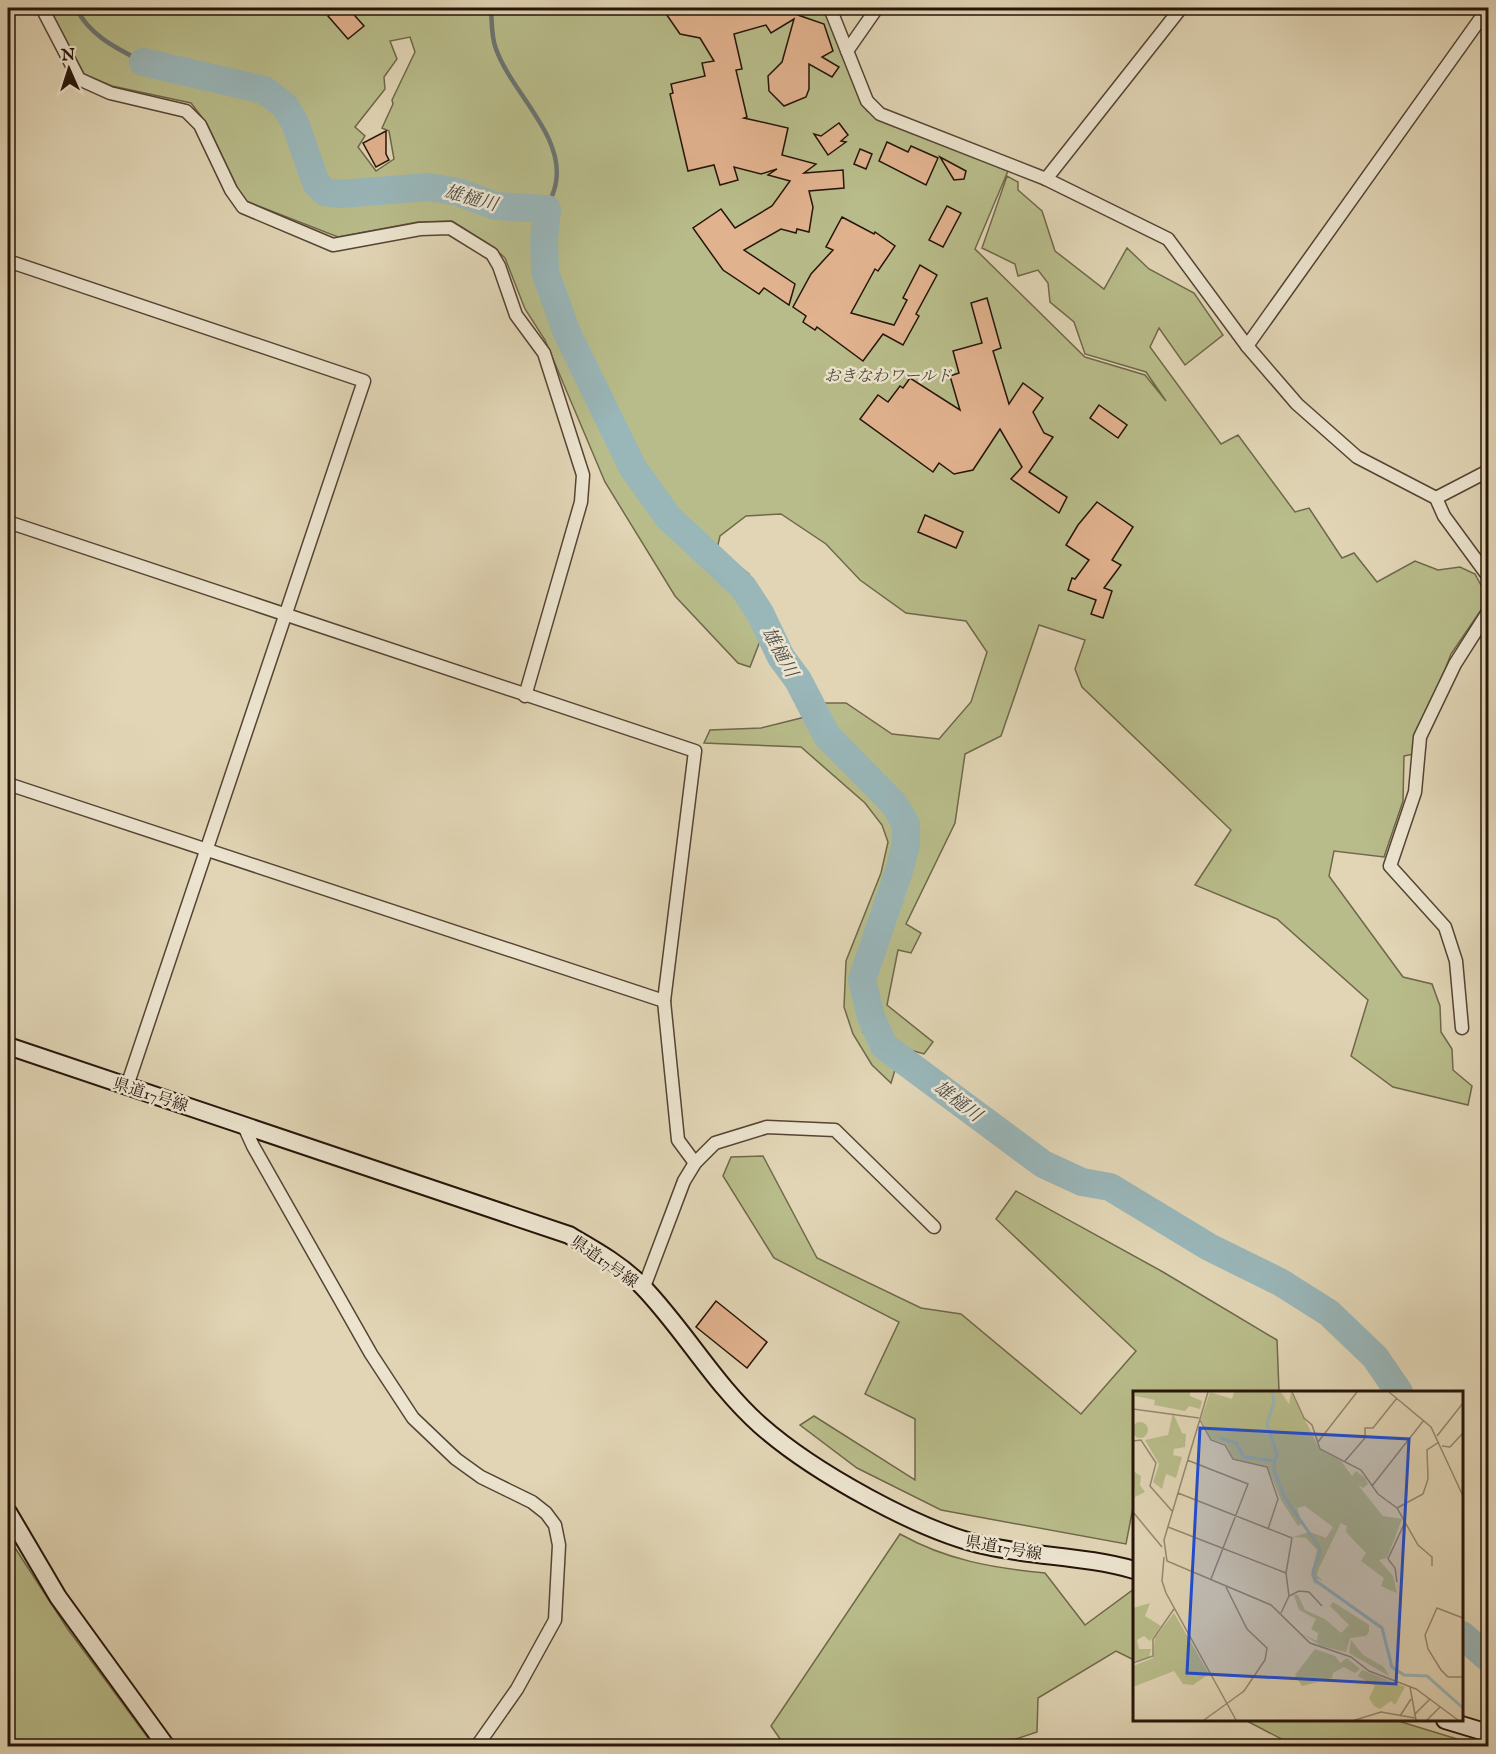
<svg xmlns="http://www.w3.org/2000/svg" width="1496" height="1754" font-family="'IM FELL English','Noto Serif JP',serif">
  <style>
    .green { fill: #b8bc8a; stroke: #6f684a; stroke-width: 1.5; fill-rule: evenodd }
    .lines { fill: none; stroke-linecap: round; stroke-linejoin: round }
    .stream { stroke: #6b7573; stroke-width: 4.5 }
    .river { stroke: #99b6b9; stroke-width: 28 }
    .building { fill: #e1b28e; stroke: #261409; stroke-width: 1.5 }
    .street-casing { stroke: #554434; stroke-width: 15 }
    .secondary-casing { stroke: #261409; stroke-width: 20 }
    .street { stroke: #ece4cf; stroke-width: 12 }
    .secondary { stroke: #ece4cf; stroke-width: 16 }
    .labels { text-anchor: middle; stroke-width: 5; stroke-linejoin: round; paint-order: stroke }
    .park-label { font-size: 16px; font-style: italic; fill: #524630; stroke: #ece4cf }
    .street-label { font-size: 16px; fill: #261409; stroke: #ece4cf }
    .water-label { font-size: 18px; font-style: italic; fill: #4e4d47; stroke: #ece4cf }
    .inset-river { fill: none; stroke: #99b6b9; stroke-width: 3 }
    .inset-road { fill: none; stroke: #968870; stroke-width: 1.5 }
    .view { fill: #1d4ed8; fill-opacity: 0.15; stroke: #1d4ed8; stroke-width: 3 }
    .inset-edge { fill: none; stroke: #261409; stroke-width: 3 }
  </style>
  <rect width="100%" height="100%" fill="#e1d5b5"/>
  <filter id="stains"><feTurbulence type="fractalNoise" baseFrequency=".00333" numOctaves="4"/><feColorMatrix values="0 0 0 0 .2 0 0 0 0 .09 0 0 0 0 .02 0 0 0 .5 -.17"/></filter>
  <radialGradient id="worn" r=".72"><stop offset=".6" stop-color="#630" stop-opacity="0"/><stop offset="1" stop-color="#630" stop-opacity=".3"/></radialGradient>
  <g class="green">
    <path d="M49,8H827L867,111L1008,171L975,249L1085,357L1145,375L1166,401L1146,372L1085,354L1074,322L1050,302L1048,283L1038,270L1018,276L1015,264L982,248L1007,176L1018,182V190L1042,211L1055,251L1104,289L1127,248L1149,269L1194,293L1223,335L1185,365L1159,328L1150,347L1221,444L1238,435L1295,512L1309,508L1342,558L1354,553L1377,582L1415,561L1438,570L1460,567L1475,574L1484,591L1481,610L1451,654L1413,754L1404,756L1403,801L1384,857L1334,851L1329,876L1403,977L1432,984L1440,1006L1441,1032L1452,1049L1453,1070L1472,1086L1468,1105L1393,1087L1351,1056L1368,1000L1277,919L1195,885L1231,830L1082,687L1075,669L1085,640L1039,625L1001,736L965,754L955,823L906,924L921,933L911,953L898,950L887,1005L933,1042L924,1054L900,1047L864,1012L863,1032L895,1070L891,1083L872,1065L853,1034L844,1007L846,961L881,873L888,842L882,825L865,803L801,747L704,743L710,730L761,728L801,718L821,703H846L892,734L939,739L971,702L987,652L966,621L906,613L860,580L826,544L781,514L746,516L720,536L717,549L749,574L762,636L750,667L738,663L675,596L605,482L545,340L525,309L505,258L493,247L452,221L418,222L338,237L243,200L207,124L191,103L112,86L84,74ZM410,37L415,52L392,100L393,104L382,128L389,131L394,159L376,171L358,147L365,136L355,127L385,89L384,77L397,59L390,41Z"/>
    <path d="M763,1156L817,1258L921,1308L961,1314L1081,1414L1136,1351L996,1219L1016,1191L1163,1272L1277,1340L1279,1391L1134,1392V1502L1126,1544L941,1510L857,1468L800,1425L814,1416L915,1480V1419L865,1394L899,1322L774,1258L723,1176L731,1157Z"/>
    <path d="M900,1534C946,1560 993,1568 1045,1573L1085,1625L1134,1589V1660L1116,1651L1038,1698L1037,1732L995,1746H785L771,1726Z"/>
    <path d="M8,1537L67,1628L154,1746H8Z"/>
    <path d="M1245,1720H1395L1480,1746H1295Z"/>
  </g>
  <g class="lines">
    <g class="stream">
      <path d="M76,8C90,36 116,48 143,62"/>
      <path d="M491,8C492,21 491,37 496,49C512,93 564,135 556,182C555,191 550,200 547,209"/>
    </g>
    <g class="river">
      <path d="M143,62L264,90L285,106L295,123L316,183L325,192L341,194L428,187L458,192L496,206L547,209L544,239L545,272L567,333L633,468L668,517L743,587L760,613L781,657L798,680L827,736L894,804L906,824V844L900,868L862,980L871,1017L884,1046L1043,1164L1082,1182L1110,1187L1209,1247L1280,1282L1329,1313L1375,1357L1399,1392"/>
      <path d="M1462,1635L1488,1658"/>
    </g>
  </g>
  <g class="building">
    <path d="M338,8H348L364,26L348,39L328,16Z"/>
    <path d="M662,8H793L798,15L824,24L833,51L822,57L839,67L832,77L809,64V89L806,97L784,106L769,91L768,76L782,62L794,19L771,33L766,25L734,34L742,69L736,70L747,117L744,118L788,128L782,155L816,164L804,173L843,170L844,188L809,191L813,207L809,232L797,229L796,233L781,229L744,250L795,284L789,305L764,288L759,294L723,270L693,228L721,209L735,228L772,206L790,181L768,175L777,169L761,174L734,167L738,180L720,185L714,165L688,171L670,94L673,93L671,84L705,76L702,63L714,61L700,38L680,34Z"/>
    <path d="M839,123L848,135L841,141L846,142L828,155L814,134L821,136Z"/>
    <path d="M386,131V154L389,160L376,167L363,143Z"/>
    <path d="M887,142L908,152L911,146L938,158L926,185L879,161Z"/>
    <path d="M860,149L872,154L866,169L854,164Z"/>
    <path d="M940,157L966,171L964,179L954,180Z"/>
    <path d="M947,206L961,213L943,247L929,240Z"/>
    <path d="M842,217L874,234L875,232L895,246L878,271L875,269L851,313L894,325L907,300L903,298L920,265L937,275L916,314L919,316L903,345L883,334L863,361L817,327L815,330L803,322L806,316L793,307L811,274L833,250L826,247Z"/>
    <path d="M987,298L1001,348L993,351L1009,404L1023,383L1043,398L1033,412L1044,433L1053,437L1029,472L1067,497L1059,513L1011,479L1022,467L1000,429L973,470L954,474L939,463L933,472L860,419L878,395L888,402L900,386L903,388L910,378L960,410L950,376L959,373L953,351L982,343L971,303Z"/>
    <path d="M1099,405L1127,425L1118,438L1090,418Z"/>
    <path d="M1097,502L1133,527L1112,560L1121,565L1104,588L1112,591L1103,618L1091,614L1096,600L1068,590L1072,578L1075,579L1089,560L1066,545L1078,525Z"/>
    <path d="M925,515L963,532L956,548L918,532Z"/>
    <path d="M716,1301L767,1342L747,1368L696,1327Z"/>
  </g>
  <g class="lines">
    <defs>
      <g id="street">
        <path d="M42,8L79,79L110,93L186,111L200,125L231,190L243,207L333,245L420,229L450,228L492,254L499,266L516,315L544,353L583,475L581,502L525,696"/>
        <path d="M830,8L867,101L880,114L1046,179L1168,239L1247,346L1297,404L1357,457L1436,498L1444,516L1488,576"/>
        <path d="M847,51L877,8"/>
        <path d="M1046,179L1181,8"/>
        <path d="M8,261L364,381L127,1086"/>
        <path d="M1247,346L1488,8"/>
        <path d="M1436,498L1488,471"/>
        <path d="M8,522L695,751L664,1001L678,1140L695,1163"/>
        <path d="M8,784L664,1001"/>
        <path d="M1462,1028L1456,961L1445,927L1390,866L1415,792L1420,737L1455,664L1488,612"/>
        <path d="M243,1124L253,1146L371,1354L413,1418L456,1459L481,1477L532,1502L546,1513L555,1525L559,1545L555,1620L517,1689L477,1746"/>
        <path d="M644,1287L684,1181L695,1163L715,1143L767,1127L835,1130L934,1227"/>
      </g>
      <g id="secondary">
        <path d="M8,1046L569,1235C595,1250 622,1265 643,1287C685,1331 715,1385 760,1425C812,1471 920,1532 987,1546C1036,1557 1086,1556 1134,1570"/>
        <path d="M8,1512L58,1597L166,1746"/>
        <path d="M1445,1720L1488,1733"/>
      </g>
    </defs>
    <use href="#street" class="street-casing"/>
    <use href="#secondary" class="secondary-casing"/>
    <use href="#street" class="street"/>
    <use href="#secondary" class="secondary"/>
  </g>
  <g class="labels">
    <g class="park-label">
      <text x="888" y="381">おきなわワールド</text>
    </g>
    <g class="street-label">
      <text transform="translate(151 1094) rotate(18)" y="6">県道17号線</text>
      <text transform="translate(605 1261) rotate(35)" y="6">県道17号線</text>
      <text transform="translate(1004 1547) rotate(10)" y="6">県道17号線</text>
    </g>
    <g class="water-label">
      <text transform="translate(471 198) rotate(15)" y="6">雄樋川</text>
      <text transform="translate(780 652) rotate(61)" y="6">雄樋川</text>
      <text transform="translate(958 1101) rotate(37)" y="6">雄樋川</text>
    </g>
  </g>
  <g transform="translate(1133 1391)">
    <rect width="330" height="330" fill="#e1d5b5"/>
    <path d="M2,1H57V5L69,10L67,18L56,15L52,20L21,14L22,9L2,5ZM77,1L99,8L101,1H148L156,13L158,1L187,59L208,70L219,85L223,80L232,87L235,93L230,97L225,94L250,125L269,128L254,167L246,169L260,185L264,202L248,195L251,187L228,170L233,162L213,141L214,135L208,132L186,177L184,184L190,190L180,186L184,195L181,192L178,184L184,159L173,147L160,146L177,141L193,147L200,136L172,115L164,117L169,132L165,135L148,109L134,75L100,67L93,53L78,48L68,28ZM40,22L49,42L53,43L52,56L41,58L40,64L49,66L43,87L33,83L29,98L20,91L26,73L12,49L35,44ZM-1 39a8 8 0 1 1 16 0a8 8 0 1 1-16 0ZM0,80L8,85L7,94L12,101L2,106ZM161,204H165L172,219L192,228L208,242L216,234L197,215L200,211L236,234V241L233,245L217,247L213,261L188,255L168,242L184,250L185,242L178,238L183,228L166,219ZM17,212L12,225L28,235L17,250L11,245L4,249L6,258H18L16,267L0,271V217ZM41,222L76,283L60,294L50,293L41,280L0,296V275L20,267L22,246ZM218,249L230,264L251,276L256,285L216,262ZM182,258L202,265L207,272L214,267L227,278L222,282L211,276L200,282L199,287L169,295L162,284ZM229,279L272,296L262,314L258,310L247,318L241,315L236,307L242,295L225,285Z" fill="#b8bc8a"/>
    <path class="inset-river" d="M139,1L141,11L134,33L144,63L142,70M87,47L103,52L111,66L142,70L141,79L152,107L188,159L180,180L183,190L249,237L259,276L271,284L294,285L330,317"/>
    <path class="inset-road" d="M75,1L31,149L34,170L138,214L177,252L218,266L236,280L283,298L325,329M159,1L171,27L179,34L187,58L228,79L245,103L264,117L285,154L299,166V175M256,1L298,36L330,105M0,18L66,27M67,29L78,49L92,54L100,68L134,76L145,108L135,138M304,45L330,12M0,50L8,49L23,72L17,95L39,120M185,51L224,1M309,55L317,56L330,42M54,69L115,93L78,188M212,70L232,47V37H240L264,7M239,95L291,29M45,102L159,147L153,182L156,205M264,117L290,103L295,88L294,59L306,51M0,121L29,156M35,136L153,182M31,166L29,190L33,202L103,329M264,191L262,177L255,168L272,131M93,196L114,238L134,257L132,269L111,300L96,311M148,222L156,205L166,200L176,201L189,215M330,227L304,217L292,244L295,258L308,279L315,286H330M0,272L20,265V248L41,218M277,296L283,329M281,324L297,308M267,325L278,308M71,329L96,311M222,329L248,321L282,327M294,329L307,316"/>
    <path class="view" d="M67,37L276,48L263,293L54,282Z"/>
    <rect width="330" height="330" class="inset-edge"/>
  </g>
  <rect width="1496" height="1754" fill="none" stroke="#e1d5b5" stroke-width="30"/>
  <rect x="9" y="9" width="1478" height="1736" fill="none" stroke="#261409" stroke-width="3"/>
  <rect x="15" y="15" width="1466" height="1724" fill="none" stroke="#261409" stroke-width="1.5"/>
  <g transform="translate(69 69) rotate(357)" stroke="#ece4cf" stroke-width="4.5" paint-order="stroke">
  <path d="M0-4.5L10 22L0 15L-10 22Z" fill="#261409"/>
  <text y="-9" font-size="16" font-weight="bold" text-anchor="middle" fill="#261409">N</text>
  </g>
  <rect width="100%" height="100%" filter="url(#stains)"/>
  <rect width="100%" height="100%" fill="url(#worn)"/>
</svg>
